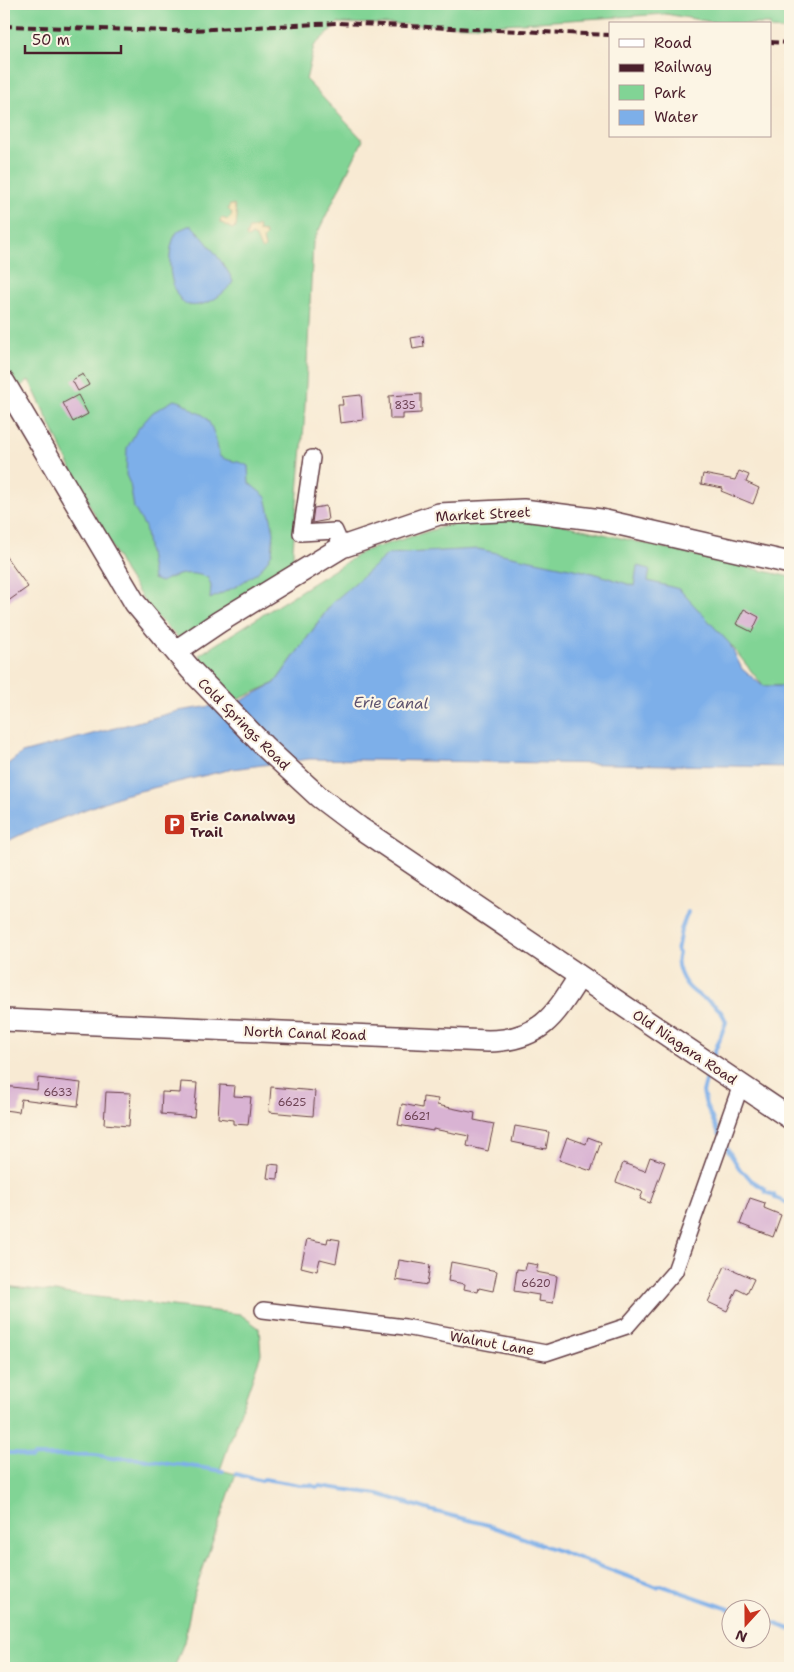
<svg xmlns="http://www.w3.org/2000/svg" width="794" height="1672" font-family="'Shantell Sans',sans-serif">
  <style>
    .green { fill: #81d495; stroke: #667a60 }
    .sand { fill: #eeda9e; stroke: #9c7c64 }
    .water { fill: #7dafe9; stroke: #64678a }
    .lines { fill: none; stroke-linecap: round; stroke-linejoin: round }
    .stream { stroke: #7dafe9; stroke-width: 4 }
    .building { fill: #d9b3d3 }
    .street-casing { stroke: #643d44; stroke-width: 18 }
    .secondary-casing { stroke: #643d44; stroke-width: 24 }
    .street { stroke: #fff; stroke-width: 15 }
    .secondary { stroke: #fff; stroke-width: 21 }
    .rail { stroke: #4a1f2b; stroke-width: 4; stroke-dasharray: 8 4; stroke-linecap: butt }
    .labels { text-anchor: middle; stroke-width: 4.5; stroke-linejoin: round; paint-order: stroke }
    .number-label { font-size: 11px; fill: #6e4455 }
    .street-label { font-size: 14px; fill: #4a1f2b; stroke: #fcf5e5 }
    .poi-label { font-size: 14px; font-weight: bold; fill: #4a1f2b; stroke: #fcf5e5; text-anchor: start }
    .water-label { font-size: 15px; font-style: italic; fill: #5c516e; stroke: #fcf5e5 }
  </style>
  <rect width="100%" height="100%" fill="#fcf5e5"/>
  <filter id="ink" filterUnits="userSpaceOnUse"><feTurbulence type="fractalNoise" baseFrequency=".02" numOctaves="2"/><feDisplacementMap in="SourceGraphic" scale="10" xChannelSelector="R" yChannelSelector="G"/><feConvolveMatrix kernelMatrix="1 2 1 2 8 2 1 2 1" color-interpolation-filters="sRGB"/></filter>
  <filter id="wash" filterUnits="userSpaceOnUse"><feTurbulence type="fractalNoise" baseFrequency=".0096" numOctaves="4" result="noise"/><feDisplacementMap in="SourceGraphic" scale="20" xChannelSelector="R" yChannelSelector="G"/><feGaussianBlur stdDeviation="1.12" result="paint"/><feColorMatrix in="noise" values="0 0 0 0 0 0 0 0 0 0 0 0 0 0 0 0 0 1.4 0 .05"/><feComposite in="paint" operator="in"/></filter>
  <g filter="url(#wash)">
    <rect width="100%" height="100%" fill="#f8ead3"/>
    <g class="green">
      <path d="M4,4H790V30L770,29V24H723L666,14L472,26L338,23L314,46L306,80L363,140L313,242L304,425L293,548V577L180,640L150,610L125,572L79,485L29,380L4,399Z"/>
      <path d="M534,518L790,577V686H763L730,644L332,603L275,683L230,703L199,655L364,551L449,525Z"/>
      <path d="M4,1286L240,1314L259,1328L261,1354L220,1470L236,1474L193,1597L184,1642L174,1668H4Z"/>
    </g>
    <g class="sand">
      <path d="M230,205H234L237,216L236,227L232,229L220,222L221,218L228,220L231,217L232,213L228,209Z"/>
      <path d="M259,226L258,231L265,232L266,235L263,240L265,247L263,250L261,249L256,237L252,235L248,238L246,237L249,228H254Z"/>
    </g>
    <g class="water">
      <path d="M188,226H192C201,234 231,272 233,282C226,291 219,297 209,302C201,305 190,308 183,302C168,289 165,246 178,231C180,229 185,228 188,226Z"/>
      <path d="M174,400C183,401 188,407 195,411C197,413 200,413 203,415C212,421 218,445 219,456C228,462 238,460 248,466L249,483L266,497L274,532L272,553L268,560L258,572L237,586L210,599L211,586L208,578C191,570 176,574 161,582L153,579L145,527L134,508L130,484L126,475L127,448L137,430L153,412Z"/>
      <path d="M478,549L593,573L634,586L637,566L650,569L648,581L679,589L730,644L742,669L763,686H790V767L309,759L232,769L123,795L26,832L4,843V767L22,753L178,711L239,702L275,683L332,603L388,554Z"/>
    </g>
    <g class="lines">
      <g class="stream">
        <path d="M688,912L681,930L677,951L679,953C674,965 683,983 693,991C707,1003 719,1002 726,1022L712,1059"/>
        <path d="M709,1070L703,1092L706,1105L719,1134"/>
        <path d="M725,1145L741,1171L746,1174L751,1180L765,1189V1192L774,1195L775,1198L790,1204"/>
        <path d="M4,1453H16L31,1458L34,1456C55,1457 74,1454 95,1455C102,1455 110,1460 118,1458L141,1459L174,1465L177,1464L223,1471"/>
        <path d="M236,1474L262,1481L264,1479L300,1485H311L316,1487L320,1486L378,1494L433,1511L488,1525L657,1587L660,1585L732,1610"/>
        <path d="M762,1619L790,1629"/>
      </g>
    </g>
    <g id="blocks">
      <g class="building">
        <path d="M423,336L424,347L413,349L411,338Z"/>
        <path d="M83,374L89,385L78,391L72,380Z"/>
        <path d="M421,394V413L403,414V419H390L389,396Z"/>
        <path d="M78,395L88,414L73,422L63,403Z"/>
        <path d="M361,395L363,420L340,423L338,405H343L342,397Z"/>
        <path d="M739,471L749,475L746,482L759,488L753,504L721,491L723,488L701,484L703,474L735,480Z"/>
        <path d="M326,506L328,520L312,523L314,508Z"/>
        <path d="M4,554L28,587L4,604Z"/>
        <path d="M744,609L759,617L752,632L736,624Z"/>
        <path d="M38,1078L81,1083L78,1106L21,1099L19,1112L4,1110V1086L37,1090Z"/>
        <path d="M181,1082L197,1083L194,1117L161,1114L162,1092L180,1093Z"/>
        <path d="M220,1085L235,1086L234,1096L251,1097L248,1125L233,1124V1120L218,1118Z"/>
        <path d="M271,1087L315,1091L313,1116L269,1112Z"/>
        <path d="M106,1092L131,1093L129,1126L104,1124Z"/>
        <path d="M423,1097L438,1099L437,1105L475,1113L474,1120L494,1124L488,1151L467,1146L469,1136L433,1129V1131L398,1125L402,1104L422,1108Z"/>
        <path d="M515,1126L549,1132L546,1149L512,1142Z"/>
        <path d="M567,1137L586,1144L588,1137L601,1142L591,1171L559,1160Z"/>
        <path d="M650,1157L665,1162L650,1203L640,1199L643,1192L616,1182L623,1163L645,1171Z"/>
        <path d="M269,1164L279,1165L278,1179L267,1178Z"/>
        <path d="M750,1198L765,1203L764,1208L781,1215L773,1237L740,1224Z"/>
        <path d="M328,1238L340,1240L336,1263L320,1259L317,1271L301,1267L307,1239L327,1243Z"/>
        <path d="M399,1260L430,1265L427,1285L396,1280Z"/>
        <path d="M451,1262L497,1271L493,1291L479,1288L478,1292L464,1289L465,1284L448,1281Z"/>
        <path d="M527,1263L538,1265L536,1272L557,1276L553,1303L538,1301L539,1295L514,1291L517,1269L525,1270Z"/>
        <path d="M725,1266L754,1279L747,1294L737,1289L727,1311L708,1302Z"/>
      </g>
    </g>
  </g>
  <g filter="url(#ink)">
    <use href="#blocks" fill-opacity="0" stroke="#643d44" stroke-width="1"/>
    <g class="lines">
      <defs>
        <g id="street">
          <path d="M312,458L301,533L335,531L342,547"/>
          <path d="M263,1310L405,1327L546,1353L627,1326L675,1271L741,1085"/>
        </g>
        <g id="secondary">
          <path d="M4,382L135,603L191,670L265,747L319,797L360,828L790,1118"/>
          <path d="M176,651L219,622L342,547L439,514L523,510L601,520L790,563"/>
          <path d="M4,1020L488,1041C540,1040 554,1017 579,977"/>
        </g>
      </defs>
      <use href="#street" class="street-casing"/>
      <use href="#secondary" class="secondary-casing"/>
      <use href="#street" class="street"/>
      <use href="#secondary" class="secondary"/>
      <g class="rail">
        <path d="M4,26L170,31L338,23L610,35"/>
        <path d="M770,42L790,43"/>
      </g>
    </g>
  </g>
  <defs>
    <symbol id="parking-square" viewBox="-11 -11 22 22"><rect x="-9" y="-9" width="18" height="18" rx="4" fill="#c8321e" stroke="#fcf5e5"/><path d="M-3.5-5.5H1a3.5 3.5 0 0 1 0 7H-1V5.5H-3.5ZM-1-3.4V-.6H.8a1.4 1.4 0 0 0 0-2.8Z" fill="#fff"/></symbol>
  </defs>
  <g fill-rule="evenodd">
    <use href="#parking-square" x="162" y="812" width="25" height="25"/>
  </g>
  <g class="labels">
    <g class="number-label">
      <text x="405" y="409">835</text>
      <text x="58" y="1096">6633</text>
      <text x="292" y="1106">6625</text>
      <text x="417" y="1120">6621</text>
      <text x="536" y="1287">6620</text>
    </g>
    <g class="street-label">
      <text transform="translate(483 514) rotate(-3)" y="5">Market Street</text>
      <text transform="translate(244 724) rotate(45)" y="5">Cold Springs Road</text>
      <text transform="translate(305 1033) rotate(2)" y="5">North Canal Road</text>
      <text transform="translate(685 1047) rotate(34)" y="5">Old Niagara Road</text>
      <text transform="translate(492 1343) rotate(10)" y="5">Walnut Lane</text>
    </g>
    <g class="poi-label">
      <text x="190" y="821">Erie Canalway<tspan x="190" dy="16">Trail</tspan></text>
    </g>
    <g class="water-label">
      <text transform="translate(391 703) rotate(1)" y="5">Erie Canal</text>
    </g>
  </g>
  <rect width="794" height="1672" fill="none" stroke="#fcf5e5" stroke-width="20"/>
  <rect x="609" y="22" width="162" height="115" fill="#fcf5e5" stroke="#b59f9b"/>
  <rect x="619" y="39" width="25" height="8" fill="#ffffff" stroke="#b59f9b"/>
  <text x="654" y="48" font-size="15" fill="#4a1f2b">Road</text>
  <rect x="619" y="64" width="25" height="8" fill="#4a1f2b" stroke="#b59f9b"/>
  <text x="654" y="72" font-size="15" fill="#4a1f2b">Railway</text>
  <rect x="619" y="85" width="25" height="15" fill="#81d495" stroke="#b59f9b"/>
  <text x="654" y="98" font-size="15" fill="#4a1f2b">Park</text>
  <rect x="619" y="110" width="25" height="15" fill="#7dafe9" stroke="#b59f9b"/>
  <text x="654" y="122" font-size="15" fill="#4a1f2b">Water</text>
  <g transform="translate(746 1624) rotate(201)"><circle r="24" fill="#fcf5e5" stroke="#b59f9b"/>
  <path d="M0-4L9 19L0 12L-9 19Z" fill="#c8321e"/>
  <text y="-8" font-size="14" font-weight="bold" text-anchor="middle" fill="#4a1f2b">N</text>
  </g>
  <path d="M25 45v8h96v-8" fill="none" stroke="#4a1f2b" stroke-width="2.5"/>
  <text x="32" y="45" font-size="15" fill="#4a1f2b" stroke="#fcf5e5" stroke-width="4" paint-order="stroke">50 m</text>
</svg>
